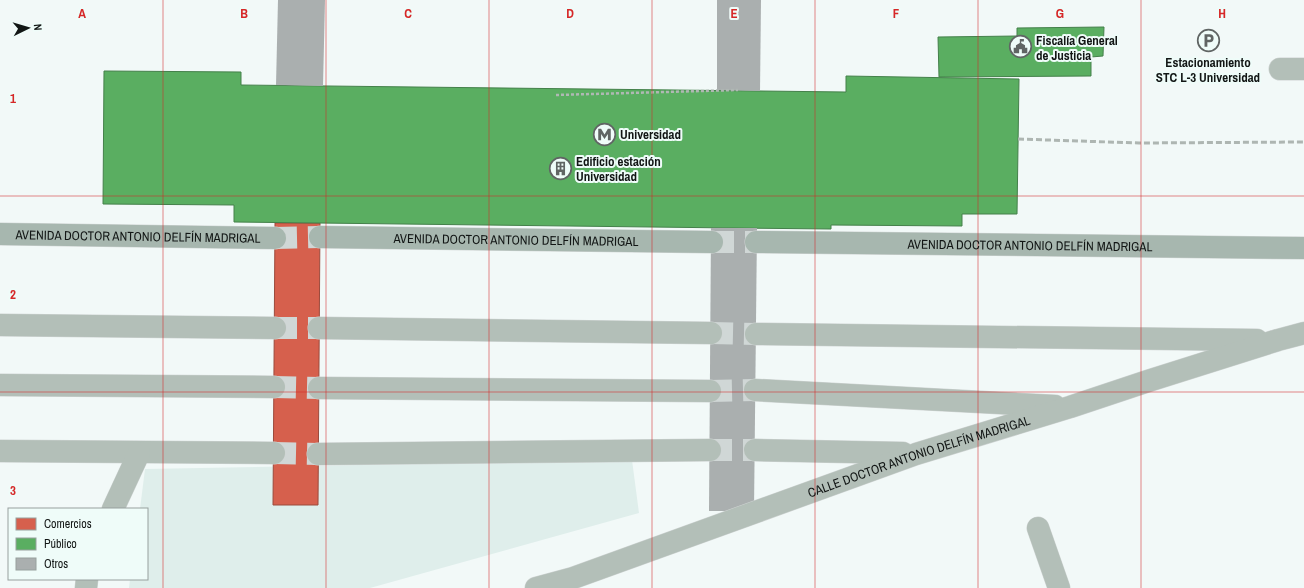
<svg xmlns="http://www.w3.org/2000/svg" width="1304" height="588" font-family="'Archivo Narrow',sans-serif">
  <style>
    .built { fill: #dfeeeb }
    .shops { fill: #d6604d; stroke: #9b4a3c }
    .public { fill: #5aae61; stroke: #44804a }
    .building { fill: #aaafaf }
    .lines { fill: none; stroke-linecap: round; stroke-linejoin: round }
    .minor-tunnel { stroke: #d0d7d6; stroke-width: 22; stroke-dasharray: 22 11; stroke-linecap: butt }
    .major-tunnel { stroke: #d0d7d6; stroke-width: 22; stroke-dasharray: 22 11; stroke-linecap: butt }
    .minor-casing { stroke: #cfd4d3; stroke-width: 23 }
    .major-casing { stroke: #cfd4d3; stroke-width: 23 }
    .path { stroke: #b0b8b4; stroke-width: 2.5; stroke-dasharray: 3 2; stroke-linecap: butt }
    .minor { stroke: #b3bfb8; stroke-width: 22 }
    .major { stroke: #a7b7af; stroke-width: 22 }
    .rail { stroke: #aeb6b2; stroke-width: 3; stroke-dasharray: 6 3; stroke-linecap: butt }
    .grid { fill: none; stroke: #d62828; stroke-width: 1; stroke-opacity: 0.55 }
    .labels { text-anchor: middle; stroke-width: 4; stroke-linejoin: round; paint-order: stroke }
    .poi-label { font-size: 13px; font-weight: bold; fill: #121615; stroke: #effcf9; text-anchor: start }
    .street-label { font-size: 13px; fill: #121615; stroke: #effcf9 }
    .grid-label { font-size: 13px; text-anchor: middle; font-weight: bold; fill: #d62828; stroke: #effcf9; stroke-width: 4; stroke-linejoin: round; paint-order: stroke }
  </style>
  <rect width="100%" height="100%" fill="#f2f9f8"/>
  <path class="built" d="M632,460L639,513L370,588H129L130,579H147V509H140L145,469Z"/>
  <path class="shops" d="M275,223H320L318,505H273Z"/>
  <g class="public">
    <path d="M1104,27L1103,56L1091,57V76L939,77L938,37L1017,36V28Z"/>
    <path d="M104,71L241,72V85L846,92V76L1019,79L1017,214H962V226L831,225V229L734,228L234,222V205L103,204Z"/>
  </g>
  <g class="building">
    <path d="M278,0H325L323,86L276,85Z"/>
    <path d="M717,0H761L760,91L717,90Z"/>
    <path d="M711,228H757L754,511H709Z"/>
  </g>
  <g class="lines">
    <g class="minor-tunnel">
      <path d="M275,328H319"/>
      <path d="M711,333L756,334"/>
      <path d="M274,387L319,388"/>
      <path d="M710,391L755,390"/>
      <path d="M710,450H755"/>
      <path d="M274,453L318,454"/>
    </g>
    <g class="major-tunnel">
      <path d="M275,238L320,237"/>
      <path d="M712,242H756"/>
    </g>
    <defs>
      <g id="minor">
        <path d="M1280,69H1304"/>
        <path d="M0,325L275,328"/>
        <path d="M319,328L711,333"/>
        <path d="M756,334L1257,340"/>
        <path d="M0,385L274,387"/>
        <path d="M319,388L710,391"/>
        <path d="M755,390L1055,406"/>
        <path d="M755,450L903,453"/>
        <path d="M0,451L274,453"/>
        <path d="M318,454L710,450"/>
        <path d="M113,509L139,453"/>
        <path d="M1038,528L1059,588"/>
        <path d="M86,588L87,579"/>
        <path id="s1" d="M536,588L573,578L916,454L1070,407L1148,381L1278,340L1304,333"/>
      </g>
      <g id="major">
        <path id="s2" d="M0,234L275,238"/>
        <path id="s3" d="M320,237L712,242"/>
        <path id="s4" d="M756,242L1304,248"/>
      </g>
    </defs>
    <use href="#minor" class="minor-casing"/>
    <use href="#major" class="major-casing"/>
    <path class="path" d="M556,95L738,90"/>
    <use href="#minor" class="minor"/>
    <use href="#major" class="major"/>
    <path class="rail" d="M1018,139L1139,143L1304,142"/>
  </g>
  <path class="grid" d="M163,0V588M326,0V588M489,0V588M652,0V588M815,0V588M978,0V588M1141,0V588M0,196H1304M0,392H1304"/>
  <defs>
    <symbol id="parking-ring" viewBox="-11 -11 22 22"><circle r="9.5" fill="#effcf9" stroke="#606564" stroke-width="1.5"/><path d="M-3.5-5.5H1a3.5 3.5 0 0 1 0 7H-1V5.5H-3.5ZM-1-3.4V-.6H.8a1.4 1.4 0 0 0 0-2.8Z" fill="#606564"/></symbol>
    <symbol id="civic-ring" viewBox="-11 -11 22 22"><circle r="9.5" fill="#effcf9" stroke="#606564" stroke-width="1.5"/><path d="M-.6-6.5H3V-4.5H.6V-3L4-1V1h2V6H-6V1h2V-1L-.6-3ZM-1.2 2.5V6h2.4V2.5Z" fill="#606564"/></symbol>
    <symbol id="metro-ring" viewBox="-11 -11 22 22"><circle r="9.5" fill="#effcf9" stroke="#606564" stroke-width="1.5"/><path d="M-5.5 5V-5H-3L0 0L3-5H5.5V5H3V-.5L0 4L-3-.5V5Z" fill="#606564"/></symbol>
    <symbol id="building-ring" viewBox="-11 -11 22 22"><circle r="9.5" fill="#effcf9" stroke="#606564" stroke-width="1.5"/><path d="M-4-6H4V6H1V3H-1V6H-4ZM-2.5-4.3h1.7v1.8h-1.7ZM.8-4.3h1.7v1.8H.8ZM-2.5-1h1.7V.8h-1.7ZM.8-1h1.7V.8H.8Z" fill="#606564"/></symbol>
  </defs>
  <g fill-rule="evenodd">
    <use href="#parking-ring" x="1196" y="28" width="25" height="25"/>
    <use href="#civic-ring" x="1008" y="34" width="25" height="25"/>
    <use href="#metro-ring" x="592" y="122" width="25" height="25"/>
    <use href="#building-ring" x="548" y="156" width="25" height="25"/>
  </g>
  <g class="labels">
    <g class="poi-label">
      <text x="1036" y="45">Fiscalía General<tspan x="1036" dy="15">de Justicia</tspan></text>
      <text x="1208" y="67" text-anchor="middle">Estacionamiento<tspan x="1208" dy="15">STC L-3 Universidad</tspan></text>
      <text x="620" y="139">Universidad</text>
      <text x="576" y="166">Edificio estación<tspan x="576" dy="15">Universidad</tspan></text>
    </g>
    <g class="street-label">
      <text dy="5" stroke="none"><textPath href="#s2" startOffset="138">AVENIDA DOCTOR ANTONIO DELFÍN MADRIGAL</textPath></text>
      <text dy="5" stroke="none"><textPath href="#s3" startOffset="196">AVENIDA DOCTOR ANTONIO DELFÍN MADRIGAL</textPath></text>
      <text dy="5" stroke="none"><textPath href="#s4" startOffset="274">AVENIDA DOCTOR ANTONIO DELFÍN MADRIGAL</textPath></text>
      <text dy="5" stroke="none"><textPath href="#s1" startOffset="405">CALLE DOCTOR ANTONIO DELFÍN MADRIGAL</textPath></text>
    </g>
  </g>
  <g class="grid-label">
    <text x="82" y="18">A</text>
    <text x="244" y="18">B</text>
    <text x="408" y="18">C</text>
    <text x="570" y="18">D</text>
    <text x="734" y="18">E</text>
    <text x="896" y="18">F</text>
    <text x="1060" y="18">G</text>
    <text x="1222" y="18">H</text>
    <text x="13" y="103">1</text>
    <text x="13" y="299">2</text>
    <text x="13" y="495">3</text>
  </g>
  <rect x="8" y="508" width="140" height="72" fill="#effcf9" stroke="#97a09e"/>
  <rect x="16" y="518" width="20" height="12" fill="#d6604d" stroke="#97a09e"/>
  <text x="44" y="528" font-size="12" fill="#121615">Comercios</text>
  <rect x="16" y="538" width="20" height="12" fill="#5aae61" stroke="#97a09e"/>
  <text x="44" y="548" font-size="12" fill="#121615">Público</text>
  <rect x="16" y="558" width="20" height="12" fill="#aaafaf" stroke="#97a09e"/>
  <text x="44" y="568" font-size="12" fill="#121615">Otros</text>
  <g transform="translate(28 28) rotate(85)" stroke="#effcf9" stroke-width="3" paint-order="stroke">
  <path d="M0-3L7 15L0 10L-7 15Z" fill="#121615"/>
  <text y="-6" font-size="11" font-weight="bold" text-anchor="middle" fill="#121615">N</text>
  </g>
</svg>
